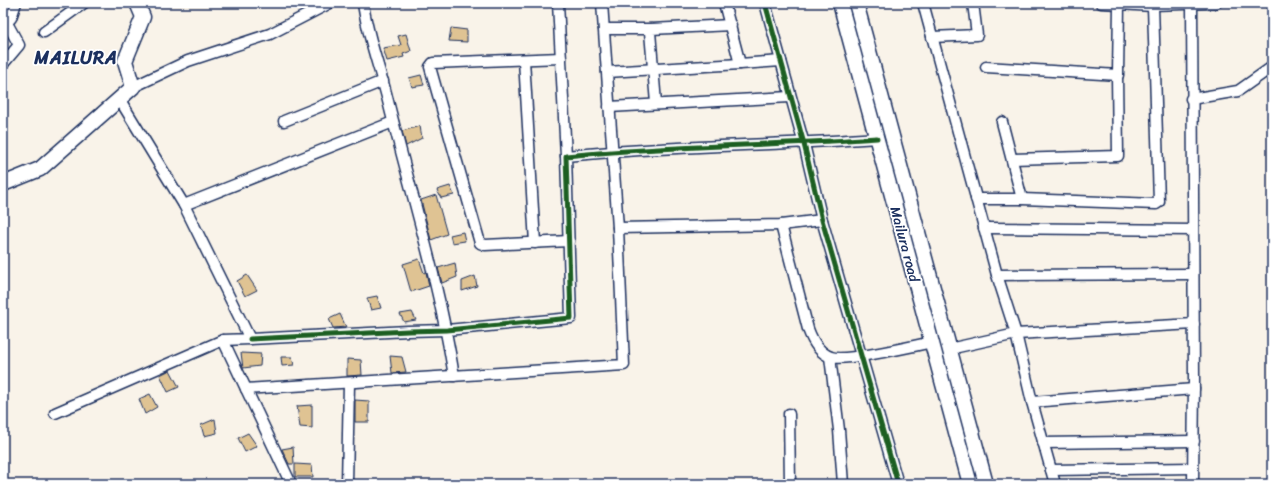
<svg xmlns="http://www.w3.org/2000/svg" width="1275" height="487" font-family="Sriracha,sans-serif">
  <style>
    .building { fill: #dfc393; stroke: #1b2f5e }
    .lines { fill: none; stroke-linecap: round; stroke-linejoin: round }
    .street-casing { stroke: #1b2f5e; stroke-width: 13 }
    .secondary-casing { stroke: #1b2f5e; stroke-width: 17 }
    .street { stroke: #fff; stroke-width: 10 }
    .secondary { stroke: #fff; stroke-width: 14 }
    .cycleway-casing { stroke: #fff; stroke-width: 8 }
    .cycleway { stroke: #1b5e20; stroke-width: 5 }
    .labels { text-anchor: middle; stroke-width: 3.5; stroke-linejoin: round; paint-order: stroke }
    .street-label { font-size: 14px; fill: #1b2f5e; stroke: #fff }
    .district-label { font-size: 18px; font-weight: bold; letter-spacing: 1px; fill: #1b2f5e; stroke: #fff }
  </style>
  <rect width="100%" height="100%" fill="#f9f3e9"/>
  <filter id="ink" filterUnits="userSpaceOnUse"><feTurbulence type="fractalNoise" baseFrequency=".025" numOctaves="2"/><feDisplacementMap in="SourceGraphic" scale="8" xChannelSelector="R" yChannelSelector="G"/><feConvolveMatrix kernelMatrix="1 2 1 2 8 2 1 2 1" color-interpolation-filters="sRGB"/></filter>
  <g filter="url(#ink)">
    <g class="building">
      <path d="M451,28L467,30V42L449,41Z"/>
      <path d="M406,34L411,51L403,54L404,57L387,61L383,48L401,45L398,36Z"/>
      <path d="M421,75L424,85L412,87L409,78Z"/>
      <path d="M420,126L422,138L406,146L402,131Z"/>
      <path d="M450,186L454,195L441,198L437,190Z"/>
      <path d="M436,195L447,234L431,240L421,200Z"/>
      <path d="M463,232L465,241L452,243L450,235Z"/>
      <path d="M419,259L424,273L426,272L429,286L411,292L403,264Z"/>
      <path d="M455,263L457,277L442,283L438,268Z"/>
      <path d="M247,275L257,290L245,296L237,281Z"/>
      <path d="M475,276L477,286L462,291V281Z"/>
      <path d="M377,296L381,308L371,310L367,298Z"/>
      <path d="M412,312L416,320L404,322L400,314Z"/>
      <path d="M340,314L346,327L333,328L329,319Z"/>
      <path d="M241,353L261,354L260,366L243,368Z"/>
      <path d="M390,356L402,357L406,372L392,373Z"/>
      <path d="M281,357H292L294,365L282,366Z"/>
      <path d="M347,359L361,360L362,375L347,376Z"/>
      <path d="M170,370L179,387L168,392L160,375Z"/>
      <path d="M150,394L157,407L145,414L139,399Z"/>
      <path d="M355,400L369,401V422H355Z"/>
      <path d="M312,405V428L300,427L297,406Z"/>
      <path d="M215,419L217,433L204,436L201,425Z"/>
      <path d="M248,433L257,446L245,452L238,438Z"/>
      <path d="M293,447L294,464H289L282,449Z"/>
      <path d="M295,464L312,465L313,477H295Z"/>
    </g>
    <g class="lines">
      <defs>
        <g id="street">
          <path d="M363,3C367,35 379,66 387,97C410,190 439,282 454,376"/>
          <path d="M558,3L566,156"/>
          <path d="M724,3L740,64L781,61"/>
          <path d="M765,3L804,144L822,220L898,484"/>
          <path d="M923,3L997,275L1016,334L1032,402L1055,484"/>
          <path d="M1192,3L1194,380L1193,484"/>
          <path d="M1152,5L1216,3"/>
          <path d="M3,27L11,18L16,3"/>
          <path d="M604,29H651"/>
          <path d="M44,32L84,3"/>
          <path d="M932,37L977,35L973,3"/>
          <path d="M561,58L433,63L430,67L480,243L485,245L569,241"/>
          <path d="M524,60L535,243"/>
          <path d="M3,64L19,45L7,23"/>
          <path d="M986,67L1118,75L1119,4"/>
          <path d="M607,72L740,64"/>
          <path d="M133,87L188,61L270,34L330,3"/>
          <path d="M1191,99L1238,91L1272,67"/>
          <path d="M120,100L184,205L393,122"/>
          <path d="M656,103L650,32L651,29L731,25"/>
          <path d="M609,107L790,97"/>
          <path d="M284,121L383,81"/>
          <path d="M1002,122L1022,199"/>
          <path d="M1012,159L1118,156L1117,75"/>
          <path d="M976,199H1022L1156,204L1159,202L1153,6L1101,3"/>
          <path d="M781,225L808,329C812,340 819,353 831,357C844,362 914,346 932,342"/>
          <path d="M618,228L781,225L822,220"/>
          <path d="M984,228L1193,230"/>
          <path d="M997,275L1193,274"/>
          <path d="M250,339L408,331L447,330L571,318L566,156C669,145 773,146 877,138"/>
          <path d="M223,340L291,484"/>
          <path d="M949,349L1016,334L1194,324"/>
          <path d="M830,357L839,430L843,484"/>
          <path d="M246,389L624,365L618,228L602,3"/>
          <path d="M1032,402L1194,389"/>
          <path d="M55,413L223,340L250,339L184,205"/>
          <path d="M789,414L790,484"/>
          <path d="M1043,443L1194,441"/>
          <path d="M1051,470L1193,468"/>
          <path d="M347,484L349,383"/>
        </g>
        <g id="secondary">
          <path d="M840,3L970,484"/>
          <path d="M856,3L986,484"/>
          <path d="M3,184L40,169L133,87L125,61L143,17L137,3"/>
        </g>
      </defs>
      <use href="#street" class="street-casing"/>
      <use href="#secondary" class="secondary-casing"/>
      <use href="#street" class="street"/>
      <use href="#secondary" class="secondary"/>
      <defs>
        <g id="cycleway">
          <path d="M765,3L804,144L822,220L898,484"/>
          <path d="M250,339L408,331L447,330L571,318L566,156C669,145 773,146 877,138"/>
        </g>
      </defs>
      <use href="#cycleway" class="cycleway-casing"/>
      <use href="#cycleway" class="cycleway"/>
    </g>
  </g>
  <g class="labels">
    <g class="street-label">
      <text transform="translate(905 244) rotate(75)" y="5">Mailura road</text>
    </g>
    <g class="district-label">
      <text x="76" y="64">MAILURA</text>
    </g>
  </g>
  <rect width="1275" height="487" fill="none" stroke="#fff" stroke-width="16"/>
  <rect x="8" y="8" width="1259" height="471" fill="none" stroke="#1b2f5e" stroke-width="1.5" filter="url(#ink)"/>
</svg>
